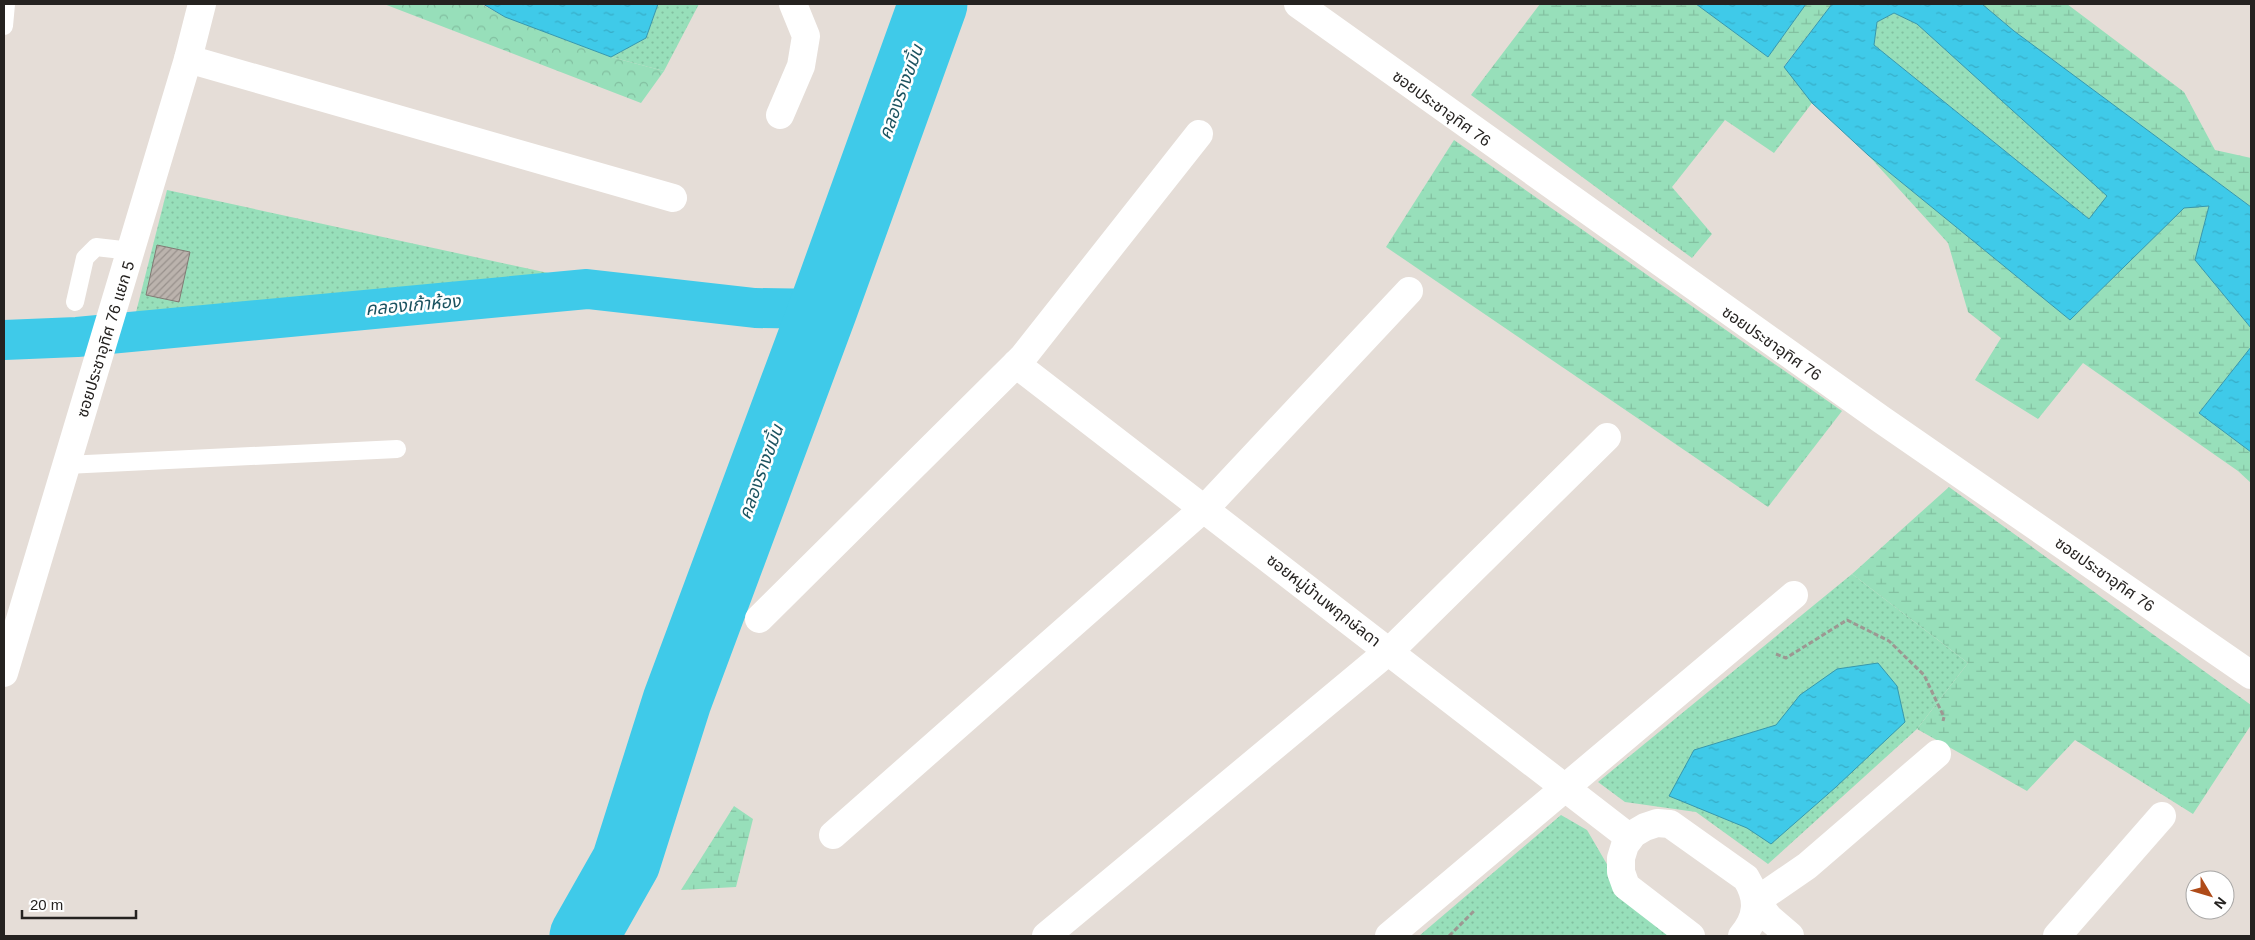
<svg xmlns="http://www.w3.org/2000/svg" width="2255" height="940" font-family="Arial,'Noto Sans Thai',sans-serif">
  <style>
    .grass { fill: url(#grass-dots) }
    .forest { fill: url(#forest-crowns) }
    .wetland { fill: url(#wetland-marsh) }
    .water { fill: url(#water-ripples); stroke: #3798ad; fill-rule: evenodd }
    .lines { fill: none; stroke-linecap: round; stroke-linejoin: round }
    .canal { stroke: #3fcae9; stroke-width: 40 }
    .river { stroke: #3fcae9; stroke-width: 69 }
    .building { fill: url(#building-hatch); stroke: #817a74 }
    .path { stroke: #9d9792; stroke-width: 3; stroke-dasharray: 5 2.5; stroke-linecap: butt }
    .lane { stroke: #fff; stroke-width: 18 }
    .street { stroke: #fff; stroke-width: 28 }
    .labels { text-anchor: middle; stroke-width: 5; stroke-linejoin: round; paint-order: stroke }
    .street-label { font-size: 16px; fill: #252220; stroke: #fff }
    .water-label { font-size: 18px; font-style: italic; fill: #1b5360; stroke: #fff }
  </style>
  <defs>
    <pattern id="grass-dots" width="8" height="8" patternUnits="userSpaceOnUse" patternTransform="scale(1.25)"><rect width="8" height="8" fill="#97dfba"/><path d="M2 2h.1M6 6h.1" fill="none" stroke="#82bfa0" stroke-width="1.8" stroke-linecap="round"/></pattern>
    <pattern id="forest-crowns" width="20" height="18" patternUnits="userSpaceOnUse" patternTransform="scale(1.25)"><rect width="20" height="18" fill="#97dfba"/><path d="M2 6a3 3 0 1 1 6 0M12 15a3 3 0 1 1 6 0" fill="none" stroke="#82bfa0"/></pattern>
    <pattern id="wetland-marsh" width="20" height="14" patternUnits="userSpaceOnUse" patternTransform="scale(1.25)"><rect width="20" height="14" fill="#97dfba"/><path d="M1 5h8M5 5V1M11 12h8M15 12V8" fill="none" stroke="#82bfa0"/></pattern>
    <pattern id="water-ripples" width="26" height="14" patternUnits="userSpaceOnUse" patternTransform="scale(1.25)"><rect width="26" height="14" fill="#3fcae9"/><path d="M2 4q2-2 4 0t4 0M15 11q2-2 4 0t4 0" fill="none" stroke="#37adc8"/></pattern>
    <pattern id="building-hatch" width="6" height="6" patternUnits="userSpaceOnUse" patternTransform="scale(1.25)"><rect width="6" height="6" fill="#bbb3ad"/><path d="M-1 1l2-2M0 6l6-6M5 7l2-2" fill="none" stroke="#98918c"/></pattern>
  </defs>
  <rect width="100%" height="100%" fill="#e5ddd7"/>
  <g class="grass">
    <path d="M658,4H699L664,71L611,57L646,38Z"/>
    <path d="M1894,13L1917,24L2108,196L2089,219L1874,45L1877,22Z"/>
    <path d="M167,190L553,274L537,281L132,328Z"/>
    <path d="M1852,574L1968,663L1917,729L1768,864L1696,812L1625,802L1598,782Z"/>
    <path d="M1561,815L1587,830L1608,866L1670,936H1419Z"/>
  </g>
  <path class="forest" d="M384,4H481L505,17L579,45L611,57L664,71L641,103Z"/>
  <g class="wetland">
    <path d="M1540,4H1696L1768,57L1806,4H1832L1784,66L1812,103L1774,153L1725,120L1672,187L1712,234L1692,258L1471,95Z"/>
    <path d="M1982,4H2067L2184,92L2215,150L2251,158V207L2014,31Z"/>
    <path d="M1454,140L1842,411L1768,507L1386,247Z"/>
    <path d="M1868,155L2070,320L2184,207L2209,206L2195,260L2251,328V347L2199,413L2251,452V483L2238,471L2083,363L2038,419L1975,380L2001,338L1968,312L1948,243Z"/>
    <path d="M1949,487L2251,705V725L2193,814L2075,740L2027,791L1917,729L1968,663L1852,574Z"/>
    <path d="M734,806L753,819L736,887L681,890Z"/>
  </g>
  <g class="water">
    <path d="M483,4H658L646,38L611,57L505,17Z"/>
    <path d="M1696,4H1806L1768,57Z"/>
    <path d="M1832,4H1982L2014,31L2251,207V328L2195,260L2209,206L2184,208L2070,320L1868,155L1812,103L1784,67ZM1894,13L1917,24L2107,196L2089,219L1874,45L1877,22Z"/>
    <path d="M2251,347V452L2199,413Z"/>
    <path d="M1878,663L1897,686L1905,722L1836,787L1771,844L1747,828L1669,796L1694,750L1776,725L1800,695L1837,669Z"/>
  </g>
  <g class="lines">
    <path class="canal" d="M4,340L77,337L587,289L755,308L823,309"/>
    <path class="river" d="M584,936L626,862L677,701L823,309L933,4"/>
  </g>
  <path class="building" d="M157,245L190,252L179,302L146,295Z"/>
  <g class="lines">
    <g class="path">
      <path d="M1776,654L1786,658L1847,620L1889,641L1924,675L1944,717L1943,721"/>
      <path d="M1449,936L1475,910"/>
    </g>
    <g class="lane">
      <path d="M4,26L6,4"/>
      <path d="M75,302L85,258L96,247L131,251"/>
      <path d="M66,465L397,449"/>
    </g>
    <g class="street">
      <path d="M1298,4L1882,420L2251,675"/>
      <path d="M188,59L673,198"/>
      <path d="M780,115L801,66L806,36L793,4"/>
      <path d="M1016,364L1630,838"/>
      <path d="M759,619L1023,357L1199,134"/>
      <path d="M4,673L188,59L202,4"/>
      <path d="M833,835L1212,501L1409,291"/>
      <path d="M1046,936L1397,644L1607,437"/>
      <path d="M1389,936L1794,595"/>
      <path d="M1691,936L1626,886L1621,872V858L1625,845L1633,834L1645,827L1657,823L1670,824L1746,878C1759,899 1758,917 1742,936"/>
      <path d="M1790,936L1769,918L1756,901L1807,866L1937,754"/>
      <path d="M2057,936L2162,816"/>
    </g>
  </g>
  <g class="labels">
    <g class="street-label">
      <text transform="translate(1442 108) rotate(36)" y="6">ซอยประชาอุทิศ 76</text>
      <text transform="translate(105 339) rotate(-73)" y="6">ซอยประชาอุทิศ 76 แยก 5</text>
      <text transform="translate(1772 343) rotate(35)" y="6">ซอยประชาอุทิศ 76</text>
      <text transform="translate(2105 574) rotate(35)" y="6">ซอยประชาอุทิศ 76</text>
      <text transform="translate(1324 600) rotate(38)" y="6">ซอยหมู่บ้านพฤกษ์ลดา</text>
    </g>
    <g class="water-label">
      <text transform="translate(901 92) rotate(-70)" y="6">คลองรางขมิ้น</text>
      <text transform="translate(413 305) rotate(-5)" y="6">คลองเก้าห้อง</text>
      <text transform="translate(761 472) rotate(-70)" y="6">คลองรางขมิ้น</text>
    </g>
  </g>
  <rect width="2255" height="940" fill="none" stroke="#252220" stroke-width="10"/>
  <g transform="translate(2210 895) rotate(128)"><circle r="24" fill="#ffffff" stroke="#a8a7a6"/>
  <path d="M0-4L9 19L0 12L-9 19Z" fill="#af4b19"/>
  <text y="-8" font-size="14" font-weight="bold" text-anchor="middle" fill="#252220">N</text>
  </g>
  <path d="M22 910v8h114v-8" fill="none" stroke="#252220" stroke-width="2.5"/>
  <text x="30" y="910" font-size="15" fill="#252220" stroke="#ffffff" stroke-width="4" paint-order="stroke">20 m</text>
</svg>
